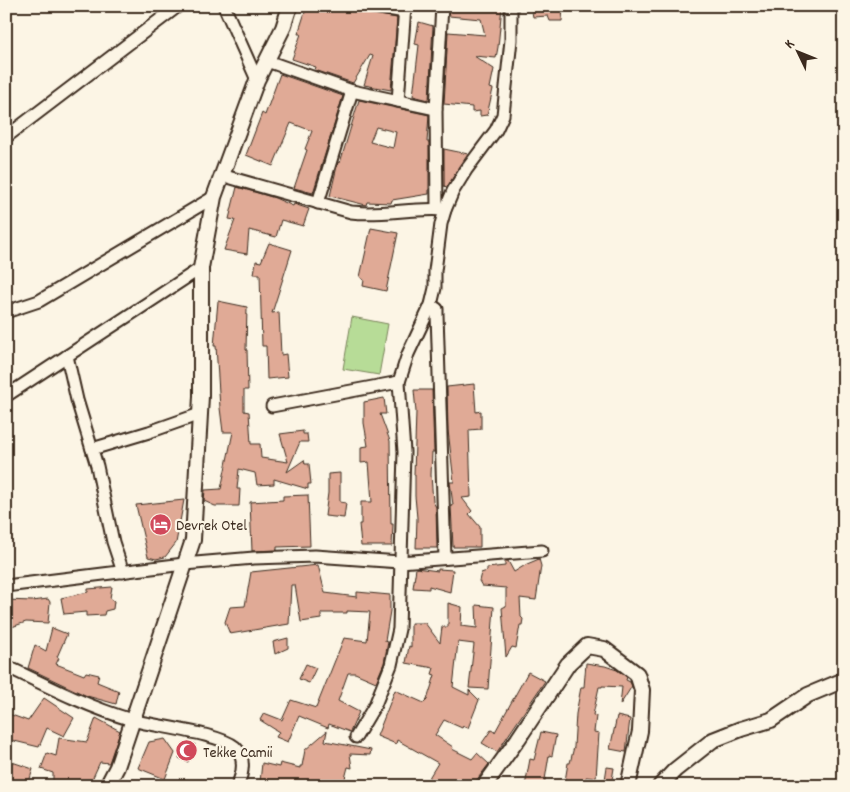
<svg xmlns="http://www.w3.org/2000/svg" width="850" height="792" font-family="Dekko,sans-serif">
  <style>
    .green { fill: #b7dc97; stroke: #79835a }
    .building { fill: #e0aa96; stroke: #3b2a1e; fill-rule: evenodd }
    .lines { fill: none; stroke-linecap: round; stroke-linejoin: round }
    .minor-casing { stroke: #3b2a1e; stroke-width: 15 }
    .tertiary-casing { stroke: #3b2a1e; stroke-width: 18 }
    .minor { stroke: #fcf5e5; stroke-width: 11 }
    .tertiary { stroke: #fcf5e5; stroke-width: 14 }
    .labels { text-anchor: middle; stroke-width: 4.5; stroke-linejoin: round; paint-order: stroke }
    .poi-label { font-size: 16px; fill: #3b2a1e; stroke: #fcf5e5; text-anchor: start }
  </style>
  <rect width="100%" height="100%" fill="#fcf5e5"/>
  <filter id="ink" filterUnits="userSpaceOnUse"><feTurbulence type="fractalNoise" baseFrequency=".02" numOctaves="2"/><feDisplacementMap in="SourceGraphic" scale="10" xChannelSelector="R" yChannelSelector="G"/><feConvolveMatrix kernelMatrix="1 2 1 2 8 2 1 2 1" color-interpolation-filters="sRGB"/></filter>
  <g filter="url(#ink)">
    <path class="green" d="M352,317L388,324L379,375L343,369Z"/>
    <g class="building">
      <path d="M307,6H350L366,13L397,18L391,90L364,85L373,56L370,55L353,83L315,70L316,67L292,59L301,34H298Z"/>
      <path d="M449,6H502L498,47L496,58L474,56L494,69L490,88L493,89L487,115L480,116V111L472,112V107L444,104L448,32L485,35L481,19L449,16Z"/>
      <path d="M531,6H563L562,21H550L548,16L533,17Z"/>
      <path d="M419,22L433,26L429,100L413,96L419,45L415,44Z"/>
      <path d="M280,74L343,96L313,193L294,188L307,150L305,149L312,131L291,123L273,166L246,155L262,113L265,115Z"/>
      <path d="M359,100L429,115L427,142H429V194L392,200L391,203L367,202L366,205L330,196L338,162L340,163ZM376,127L396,132L393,148L370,142Z"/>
      <path d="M444,149L468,154L447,187L444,186Z"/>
      <path d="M237,187L275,198L293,206L294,204L309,209L303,226L281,220L276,237L249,230L247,254L224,250L235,220L229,219Z"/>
      <path d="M371,228L398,233L386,291L363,286L364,280L360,277Z"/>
      <path d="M269,243L292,250L272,313L279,312L281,355L286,354L288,377L267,379L266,346H262L260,274H254L256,261L261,262Z"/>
      <path d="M218,301L247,307L246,350H247L248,390H244V411L249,412L251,444H260L261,458L288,462L280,434L303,431V434H307L308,442H300L287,472L304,460L305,464H309L311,484H308V489L274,479V484L257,485L255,473L239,469L237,489H240L239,506H215L204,501L205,490L221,489L233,432H223L220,408L216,346H214Z"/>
      <path d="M474,384L476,412L481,411V429L469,430L471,497L462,498L472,511L469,514L480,527V547H453L451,505H453L450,482H454L448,430L447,387Z"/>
      <path d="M414,390H432L434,452H432L431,475L433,502L436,507L437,548H416L417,518L415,496V475H414L416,412Z"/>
      <path d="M384,398L386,414H380L390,441L391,524H393L392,546H361L359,524H361V502H372L369,462L361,463V447L368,446L364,423V402Z"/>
      <path d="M340,473V502L346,503L344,518L325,516L328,493V474Z"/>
      <path d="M308,495L310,546L277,547V550L252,551L250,502L283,500V496Z"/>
      <path d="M184,500L176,543L165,557L156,559L148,557L136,505Z"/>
      <path d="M539,559L541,566L536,600L520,598L521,617L523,619L522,625H520L516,648L512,647L506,657L502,608L506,606V588L482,586L479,581L481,573L487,571V568L505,566V561H508L514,572L527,564Z"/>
      <path d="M318,565L325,593L357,597V592L390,595V611L385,641L388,642L384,663L376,682L355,673H348L338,701L359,712L350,732L329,724L328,728L299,716L288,742L276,737L279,732L260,720L264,713L282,720L291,700L316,708L344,638L367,641L370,612L347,611V613H321V619L301,622L295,585H291L289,624L230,634L225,622L230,607L245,606L251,572Z"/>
      <path d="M416,568L438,571V569L453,570L450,592L429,586V589L413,588Z"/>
      <path d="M112,587L110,598L114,601L113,609L105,611L104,615L86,616V612L64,614L61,598L88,592V589Z"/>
      <path d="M48,599L50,602L48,623L26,622L6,629V600L32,601Z"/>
      <path d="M448,603L462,607L461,626L477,628L476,605L494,607L488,689L469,688L474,644L458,642L453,687L469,695V690L479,700L468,728L463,726L462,728L444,720L435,735L453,747L452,749L472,759L477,753L489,764L472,786H424L438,763L397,740L396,744L377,736L395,690L424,703L427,700L435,675L432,674L434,668L406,663L409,646L411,647V623H425L440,643L442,627H448Z"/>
      <path d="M52,628L67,634L57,657L59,658L56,664L84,675L86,672L99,675L97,682L119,691L116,704L87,696L28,668L35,645L46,651Z"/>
      <path d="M288,638V648L275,654L273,642Z"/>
      <path d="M586,663L605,666L617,670L627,677L626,680L630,682L632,686L620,705L622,687L602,686V687H599L593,715L596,716L594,732L599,733L596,778L586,777L585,783L581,782V786H568L569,781H565L568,763H570L574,747L576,714L581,687H584Z"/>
      <path d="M306,664L316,668L309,683L299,679Z"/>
      <path d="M528,672L545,681L497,752L482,743L491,730L495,732Z"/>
      <path d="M44,698L74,718L64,736L47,728L39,747L6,739V713L28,721Z"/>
      <path d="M617,716L630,719L626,752L610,749Z"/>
      <path d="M96,718L120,731L109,763L100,762L89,786H78L77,784L53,786V773L41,769L47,753L56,756L59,738L87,742Z"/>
      <path d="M327,731L325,741L371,750L370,755L350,754L352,768L348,767L343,786H275L260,782L262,763L279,767L280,763L300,768V766H302L305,750Z"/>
      <path d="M541,732L556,735L552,756L549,755L544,786H525L530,759L534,760Z"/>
      <path d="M165,739L175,753L165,779L138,768L149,742Z"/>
      <path d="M184,743L195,744L188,762L179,758Z"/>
      <path d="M6,760L33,769L29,782L21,781L19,786H6Z"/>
      <path d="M607,767L614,768L611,786H604Z"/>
    </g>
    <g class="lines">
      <defs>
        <g id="minor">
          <path d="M224,6L257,80"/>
          <path d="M370,6L405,12"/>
          <path d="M267,61L352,91L436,109"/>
          <path d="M398,101L405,6"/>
          <path d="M6,137L178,6"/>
          <path d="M221,175L351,212C382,216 414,207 445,210"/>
          <path d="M318,203L352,91"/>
          <path d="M437,209L436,109L442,6"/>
          <path d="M431,305L437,309V314L445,558"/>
          <path d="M6,312L39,301L214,197"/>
          <path d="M67,356L77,400L97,466L113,542L123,572"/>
          <path d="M6,396L201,268"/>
          <path d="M272,406L399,382"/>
          <path d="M92,449L149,432L200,414"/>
          <path d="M6,586L184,564L254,558L315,556L400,562L542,551"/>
          <path d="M6,666C47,686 88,707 132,720C157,727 218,733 235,747C246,757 243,774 237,786"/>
          <path d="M356,737L375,705L391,665L399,629L404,452L399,382L408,354L431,305L435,288V271L441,224L445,210L453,191L466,170L496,130L503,115L511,40V6"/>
        </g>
        <g id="tertiary">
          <path d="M107,786L117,767L193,540L201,396V268L214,197L257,80L283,28L290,6"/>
          <path d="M484,786L518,739L568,664L587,646L604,649L637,674L642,690L640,731L628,786"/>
          <path d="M660,786L675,770L713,740L741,729L771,720L808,695L844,680"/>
        </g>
      </defs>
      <use href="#minor" class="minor-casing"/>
      <use href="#tertiary" class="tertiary-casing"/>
      <use href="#minor" class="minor"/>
      <use href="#tertiary" class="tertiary"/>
    </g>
  </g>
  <defs>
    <symbol id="hotel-disc" viewBox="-11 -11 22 22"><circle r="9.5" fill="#d1495b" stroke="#fcf5e5"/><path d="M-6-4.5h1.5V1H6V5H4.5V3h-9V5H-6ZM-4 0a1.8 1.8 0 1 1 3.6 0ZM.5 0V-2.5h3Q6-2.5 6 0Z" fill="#fff"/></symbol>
    <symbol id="mosque-disc" viewBox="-11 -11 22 22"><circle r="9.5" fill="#d1495b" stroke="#fcf5e5"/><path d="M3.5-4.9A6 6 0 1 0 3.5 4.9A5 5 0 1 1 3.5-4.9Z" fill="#fff"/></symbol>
  </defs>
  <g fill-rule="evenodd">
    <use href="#hotel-disc" x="148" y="512" width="25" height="25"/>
    <use href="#mosque-disc" x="174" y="738" width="25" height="25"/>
  </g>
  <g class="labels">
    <g class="poi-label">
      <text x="176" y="530">Devrek Otel</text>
      <text x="203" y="757">Tekke Camii</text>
    </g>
  </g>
  <rect width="850" height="792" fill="none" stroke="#fcf5e5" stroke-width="25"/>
  <rect x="12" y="12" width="825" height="767" fill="none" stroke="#3b2a1e" stroke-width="2" filter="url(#ink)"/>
  <g transform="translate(798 52) rotate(313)" stroke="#fcf5e5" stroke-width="4" paint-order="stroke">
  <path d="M0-4L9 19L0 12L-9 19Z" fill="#3b2a1e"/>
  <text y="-8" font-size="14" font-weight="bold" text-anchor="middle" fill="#3b2a1e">K</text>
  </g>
</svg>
